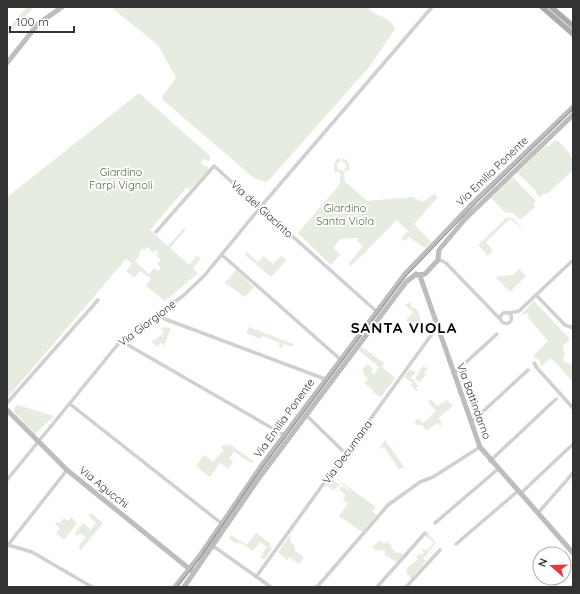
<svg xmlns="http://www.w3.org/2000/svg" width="580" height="594" font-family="Quicksand,sans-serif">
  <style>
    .green { fill: #e6ecdf; fill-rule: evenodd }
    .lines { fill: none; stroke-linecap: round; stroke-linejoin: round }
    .street { stroke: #d0d0d0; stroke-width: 3.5 }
    .secondary { stroke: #bdbdbd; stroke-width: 5 }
    .primary { stroke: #ababab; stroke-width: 5.5 }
    .tram { stroke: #888; stroke-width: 1 }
    .labels { text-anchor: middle; stroke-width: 4; stroke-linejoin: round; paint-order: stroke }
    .street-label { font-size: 11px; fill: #333; stroke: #fff }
    .park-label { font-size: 11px; fill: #56703f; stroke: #fff }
    .district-label { font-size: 15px; font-weight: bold; letter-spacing: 1px; fill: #000; stroke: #fff }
  </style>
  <rect width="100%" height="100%" fill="#fff"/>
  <g class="green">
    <path d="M27,7H34L7,36L9,28Z"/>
    <path d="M111,7H368L371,11L390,21L395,29L370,66L269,180L265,182L254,178L163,100V95L176,78L158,45Z"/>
    <path d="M139,93L211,157L209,161L203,159L201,164L208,167V170L190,189L186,188L150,230L168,246L184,228L186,229L170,248L189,265L197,255L201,259L193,268L198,273L165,301L146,286L151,279L140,271L134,278L126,271L132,264L126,259L7,398V197ZM147,247L153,253L156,250L158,252L156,255L161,260L157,264L161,268L158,271L154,268L149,274L135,261L140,255L139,252L143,248L145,250Z"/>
    <path d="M555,140L558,141C568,151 573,154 573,170L546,195L545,193L539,197L534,189L517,173L545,146H549Z"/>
    <path d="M340,158L341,161L337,164L338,169L343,171L346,167V164L342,161V158L348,161L350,170L344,171L345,183L348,184L367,201L412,197L423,202L434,194L438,197L414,224L431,242L425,248L409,237L405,241L401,239L408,231L397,220L350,267L349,263L363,246L358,242V238L340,239L333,248L340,254L331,265L298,233L340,184V172H334C334,166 333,160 340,158Z"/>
    <path d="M513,177L536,201L533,204L535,207L520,220L513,213H506L491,198Z"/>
    <path d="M507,217L513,218L525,231L510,219L486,242L493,251L488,256L478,245Z"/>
    <path d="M247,252L258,262L264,256L273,264L281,256L287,260L271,277L245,255Z"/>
    <path d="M519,269L526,276L510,292L496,278L499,276L513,275Z"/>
    <path d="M236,270L254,287L245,297L225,283Z"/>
    <path d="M534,301L570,339L563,346V352L565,353L563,360L566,363L573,364V382L551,358L542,366L539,360L533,356L548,341L527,316L529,314L527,313L520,316Z"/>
    <path d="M411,302V307L417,309L421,321L416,328L406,320L413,312L405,305Z"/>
    <path d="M165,327L171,328L163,349H162L164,344L160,343L158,347L151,342L164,333L161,328Z"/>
    <path d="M249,327L294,344L292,347L284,344L282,348L279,347L280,343L262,336L261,339L246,333Z"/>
    <path d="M361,346L384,363L382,367L395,378L381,397L373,392V390L364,383L368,379L363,375L365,373L362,370L367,364L373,369L371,372L374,375L379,367L358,350Z"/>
    <path d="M423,366L428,369L424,373L426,375L419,382L416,379L414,381L418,386L416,388L418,390L416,391L411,385L412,383L404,377L410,369L416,373L411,377L414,380Z"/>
    <path d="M431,399L437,406L447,400L453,406L438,418L442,424L440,426L438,423L426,431L422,425H417L414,421L419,419L423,423L436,411L428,402Z"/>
    <path d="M17,405H18L54,416L35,434L13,411Z"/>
    <path d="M385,440L404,467L399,470L384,447L379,449Z"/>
    <path d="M224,444L228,446L229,444L254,461L251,463L234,452L229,459L233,462L228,469L220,463L210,477L196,466L204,455L213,462L224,450L221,448Z"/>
    <path d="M333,476L376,507L372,511L376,515L362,532L339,516L348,503L343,500L346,495L339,490L341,486L340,485L333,490L326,485L331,479L354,494Z"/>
    <path d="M91,513L103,523L81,550L78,547L86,537L80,533L77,536L75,533L83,523L91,530L96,523L89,516Z"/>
    <path d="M71,517L77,523L64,540L56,533L60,528L55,524L57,522L60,523L64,518L68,521Z"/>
    <path d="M428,531L429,535L436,543L426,555L429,558L425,556L423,558L426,561L411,579L406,572L408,570L406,569L418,559L416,557L420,553L422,555L423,553L421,549L427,550L434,543L425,536Z"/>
    <path d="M256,533L271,544L269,547L272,549L264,560L260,557L267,547L260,542L253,551L239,542L237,544L229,539L231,535L247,545Z"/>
    <path d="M291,534L290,540L295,547L294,550L304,558L299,564L290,557L287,560L278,552Z"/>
    <path d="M380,540L384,544L387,541L392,547L391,548L398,554L400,552L403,555L396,562L384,554L386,552L383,550L381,551L379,549L377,551L372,547Z"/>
  </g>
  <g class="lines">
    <g class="street">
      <path d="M156,232L214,166L376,311"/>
      <path d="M222,255L340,359"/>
      <path d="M438,259L446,263L500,319"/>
      <path d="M536,295L565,325L573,328"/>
      <circle cx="506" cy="318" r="5.5"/>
      <path d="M509,313L519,311L572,261"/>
      <path d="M157,315L165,319L325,379"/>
      <path d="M121,341L284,435"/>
      <path d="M534,363L537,368L573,408"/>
      <path d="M453,374L497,334"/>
      <path d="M7,403L98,300"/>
      <path d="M70,404L221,523"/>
      <path d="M306,415L345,453"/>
      <path d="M470,422L477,417L528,370"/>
      <path d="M490,461L556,399"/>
      <path d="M67,470L8,545L32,552L92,587"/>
      <path d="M7,480L119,343L184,295L204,276L263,204L432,7"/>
      <path d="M520,494L573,444"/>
      <path d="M538,513L573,473"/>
      <path d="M435,523L498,469"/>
      <path d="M456,544L518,491"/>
      <path d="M213,546L271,587"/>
      <path d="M256,577L437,327"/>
      <path d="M317,587L388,505L420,482L433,477L480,447"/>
      <path d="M377,587L425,533"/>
      <path d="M406,587L440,550"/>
    </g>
    <g class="secondary">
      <path d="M7,63L38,24L62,7"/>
      <path d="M417,275L425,274L438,260L439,250L465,219L573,115"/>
      <path d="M420,276L480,447L573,553"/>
      <path d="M7,410L67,470L192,571"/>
      <path d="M175,587L201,554L262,465L405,274L475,201L573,107"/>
      <path d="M184,587L259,478L406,282L416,274"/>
    </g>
    <g class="primary">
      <path d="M542,7L573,34"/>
      <path d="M551,7L573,26"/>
    </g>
    <path class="tram" d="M177,587L200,558L256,476L404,278L477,202L573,109"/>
  </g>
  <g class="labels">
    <g class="street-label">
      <text transform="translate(492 171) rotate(-44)" y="4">Via Emilia Ponente</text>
      <text transform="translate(262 209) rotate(42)" y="4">Via del Giacinto</text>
      <text transform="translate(147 323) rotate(-37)" y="4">Via Giorgione</text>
      <text transform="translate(474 401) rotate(70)" y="4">Via Battindarno</text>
      <text transform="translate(284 418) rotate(-54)" y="4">Via Emilia Ponente</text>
      <text transform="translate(347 452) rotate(-54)" y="4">Via Decumana</text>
      <text transform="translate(104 487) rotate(39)" y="4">Via Agucchi</text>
    </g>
    <g class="park-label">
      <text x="121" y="176">Giardino<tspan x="121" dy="13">Farpi Vignoli</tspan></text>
      <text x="345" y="212">Giardino<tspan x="345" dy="13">Santa Viola</tspan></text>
    </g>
    <g class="district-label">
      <text x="404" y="333">SANTA VIOLA</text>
    </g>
  </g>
  <rect width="580" height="594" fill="none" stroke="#333333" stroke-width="16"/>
  <g transform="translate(552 566) rotate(290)"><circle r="19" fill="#ffffff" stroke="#adadad"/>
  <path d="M0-3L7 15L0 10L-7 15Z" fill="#e63946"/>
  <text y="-6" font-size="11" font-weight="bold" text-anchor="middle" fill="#333333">N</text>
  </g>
  <path d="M10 26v6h64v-6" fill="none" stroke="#333333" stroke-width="2"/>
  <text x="16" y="26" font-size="12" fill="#333333" stroke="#ffffff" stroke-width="3" paint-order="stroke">100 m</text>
</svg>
